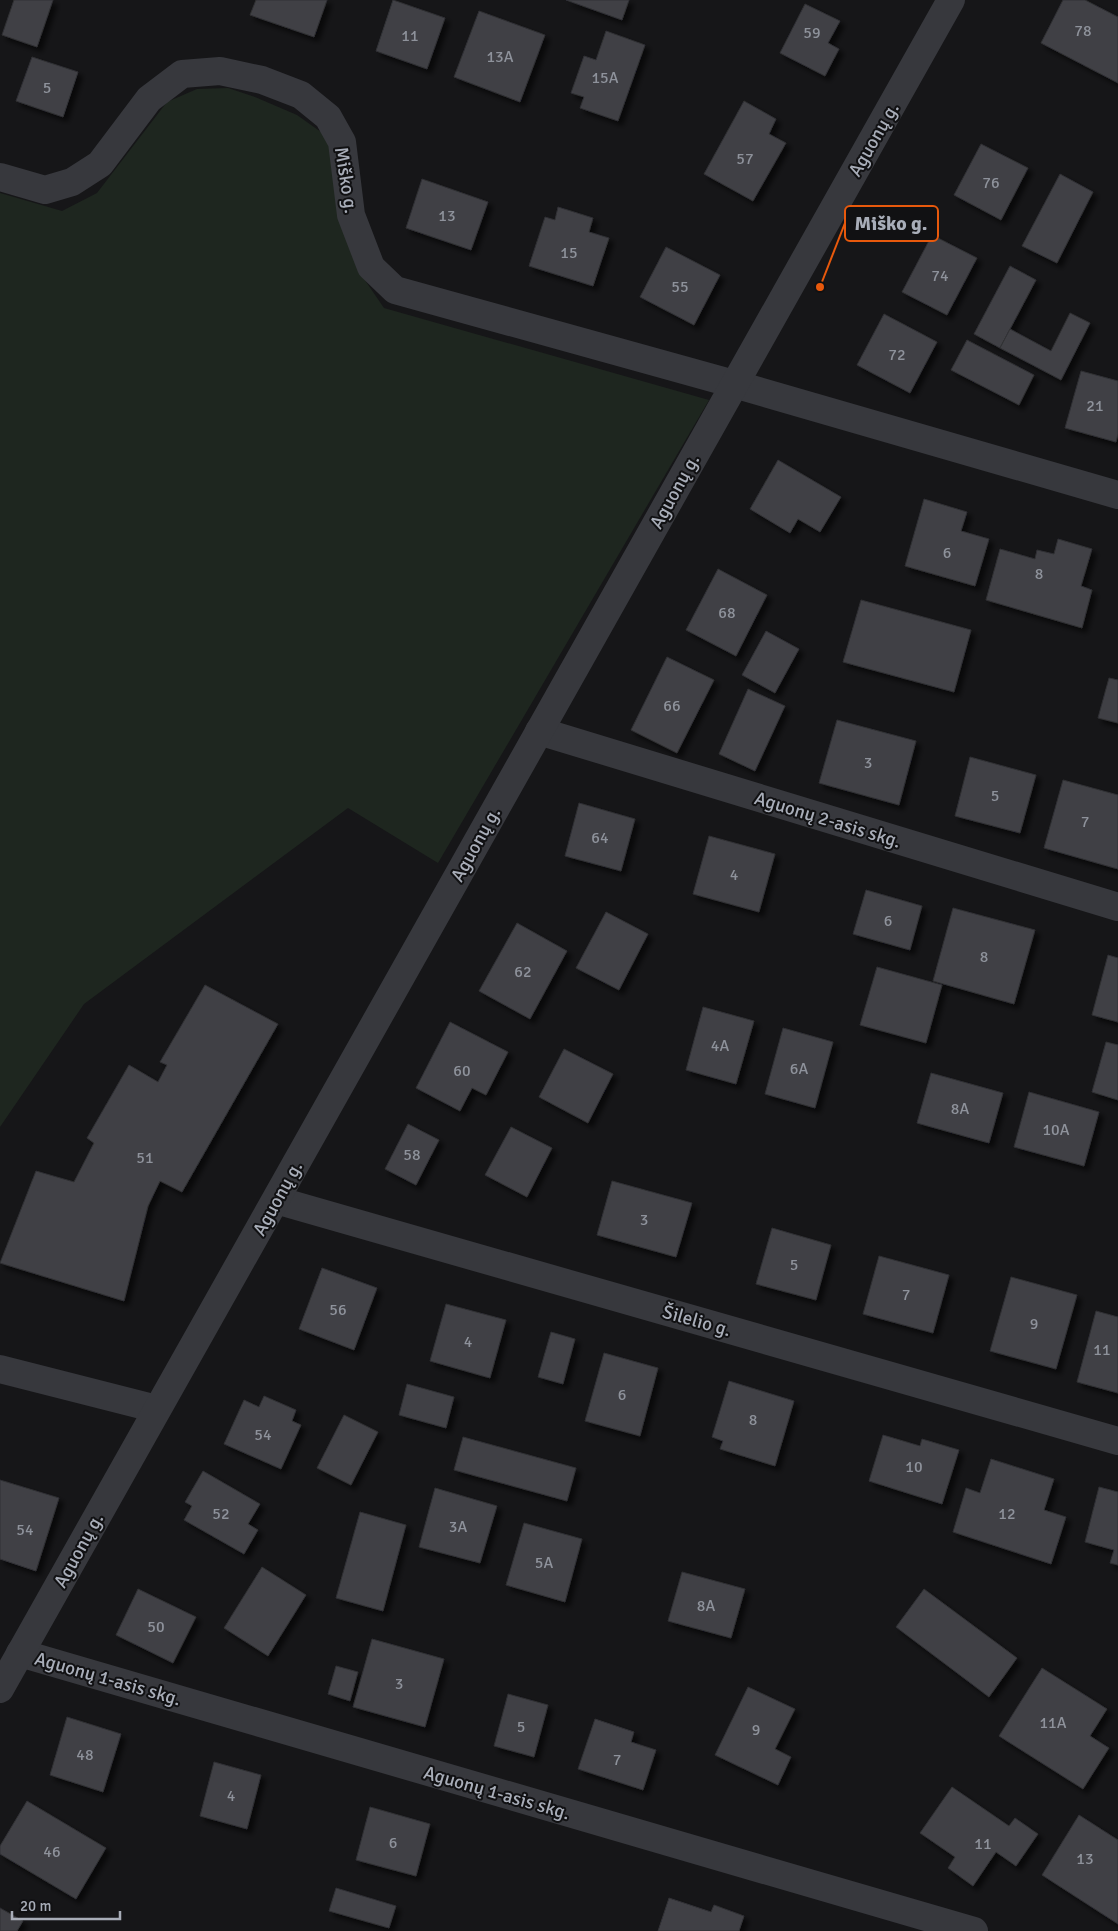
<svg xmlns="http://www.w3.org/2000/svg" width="1118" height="1931" font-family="Signika,sans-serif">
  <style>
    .green { fill: #1e261f }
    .building { fill: #404145; stroke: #303034; filter: url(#shadow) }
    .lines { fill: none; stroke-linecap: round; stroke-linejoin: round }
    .minor { stroke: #37383d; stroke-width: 28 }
    .labels { text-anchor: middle; stroke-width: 4; stroke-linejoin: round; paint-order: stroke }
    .number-label { font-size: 16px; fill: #8e929b }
    .street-label { font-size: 19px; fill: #a8adb8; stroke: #111113 }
    .leader { fill: none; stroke: #e8590c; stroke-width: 2 }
    .callout-dot { fill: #e8590c; stroke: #111113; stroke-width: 2 }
    .callout { fill: #111113; stroke: #e8590c; stroke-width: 2 }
    .callout-label { font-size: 20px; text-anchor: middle; font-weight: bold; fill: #a8adb8 }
  </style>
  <defs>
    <filter id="shadow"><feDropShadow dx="4.5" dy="4.5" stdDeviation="2.5" flood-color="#0009"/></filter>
  </defs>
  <rect width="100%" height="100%" fill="#161618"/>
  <path class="green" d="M228,88L255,97L297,115L321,132L335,156L360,273L384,308L709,400L438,863L348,808L84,1004L0,1127V193L62,211L97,193L167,102L197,89Z"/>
  <g class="building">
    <path d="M14,0H53L37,47L2,35Z"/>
    <path d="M256,0H327L314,37L250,15Z"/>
    <path d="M393,0L445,18L427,69L376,51Z"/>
    <path d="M566,0H629L622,20Z"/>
    <path d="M1063,0H1085L1118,17V83L1041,43Z"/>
    <path d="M805,4L840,21L828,43L839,49L825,76L780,53Z"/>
    <path d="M479,11L545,35L520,102L454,77Z"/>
    <path d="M606,31L645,45L618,121L580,108L584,97L571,93L584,56L596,60Z"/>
    <path d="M32,57L78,72L63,117L16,101Z"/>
    <path d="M744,101L776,119L769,134L786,143L753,201L704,174Z"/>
    <path d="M981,144L1028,168L1001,220L954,195Z"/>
    <path d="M1060,174L1093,192L1057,263L1022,246Z"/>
    <path d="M422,179L488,202L471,250L406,228Z"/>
    <path d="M558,207L593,218L589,232L609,238L593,286L529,266L545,217L555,220Z"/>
    <path d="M932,235L977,258L947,315L902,292Z"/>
    <path d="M666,247L720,275L694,325L640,297Z"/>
    <path d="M1010,266L1036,280L1000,348L974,334Z"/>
    <path d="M1070,313L1090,323L1061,380L1000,348L1010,329L1051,351Z"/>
    <path d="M884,314L937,342L910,393L857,365Z"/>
    <path d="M967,340L1034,375L1019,405L951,370Z"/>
    <path d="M1081,371L1118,381V434L1116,442L1065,428Z"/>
    <path d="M778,460L841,497L820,532L798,519L790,533L750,509Z"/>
    <path d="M924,499L967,512L961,531L989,539L975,586L905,566Z"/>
    <path d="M1058,539L1092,549L1081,586L1092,590L1082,628L986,600L1000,549L1035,559L1037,550L1054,554Z"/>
    <path d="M718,569L767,595L736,656L686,630Z"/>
    <path d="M861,600L971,630L954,692L843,662Z"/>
    <path d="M766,631L799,649L775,693L742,675Z"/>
    <path d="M667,657L714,680L677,753L631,730Z"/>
    <path d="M1109,678L1118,680V723L1098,718Z"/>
    <path d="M748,689L785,706L755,771L719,754Z"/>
    <path d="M837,720L916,741L899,805L819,783Z"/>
    <path d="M970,757L1036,775L1020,833L955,816Z"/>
    <path d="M1063,780L1118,795V869L1044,848Z"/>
    <path d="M579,803L635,819L621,871L565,856Z"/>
    <path d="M709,836L775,854L759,912L693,894Z"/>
    <path d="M866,890L922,906L910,950L853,934Z"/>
    <path d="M953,908L1035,930L1014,1004L933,981Z"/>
    <path d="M606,912L648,934L619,990L576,968Z"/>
    <path d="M517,923L567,951L530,1019L479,991Z"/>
    <path d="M1108,955L1118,958V1022L1092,1015Z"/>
    <path d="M877,967L942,985L926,1043L860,1025Z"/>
    <path d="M205,985L278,1024L182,1192L160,1181L148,1206L124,1301L0,1263L36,1171L74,1182L94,1143L87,1138L129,1065L158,1082L167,1065L160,1062Z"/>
    <path d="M703,1007L754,1021L736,1084L686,1070Z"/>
    <path d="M450,1022L508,1052L486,1095L472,1088L460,1111L416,1088Z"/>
    <path d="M783,1028L833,1042L815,1108L765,1094Z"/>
    <path d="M1106,1042L1118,1045V1100L1092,1092Z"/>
    <path d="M564,1049L613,1074L588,1123L539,1097Z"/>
    <path d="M931,1073L1003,1093L989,1143L917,1123Z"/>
    <path d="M1029,1092L1099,1112L1084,1166L1014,1147Z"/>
    <path d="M408,1124L439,1140L416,1185L385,1169Z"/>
    <path d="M511,1127L552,1148L527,1197L485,1175Z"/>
    <path d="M612,1181L692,1203L676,1257L597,1235Z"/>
    <path d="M772,1228L831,1245L816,1300L756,1284Z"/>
    <path d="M879,1256L949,1275L933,1333L863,1314Z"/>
    <path d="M322,1268L377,1288L354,1350L299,1329Z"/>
    <path d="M1011,1277L1077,1295L1056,1369L990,1351Z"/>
    <path d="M446,1304L506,1320L490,1378L430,1361Z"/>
    <path d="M1096,1311L1118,1317V1393L1077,1382Z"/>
    <path d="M551,1332L575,1339L563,1384L538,1377Z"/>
    <path d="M604,1353L658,1368L640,1436L585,1421Z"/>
    <path d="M729,1381L794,1401L775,1466L720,1449L723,1441L712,1437Z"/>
    <path d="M407,1384L454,1397L446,1428L399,1415Z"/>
    <path d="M264,1396L296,1410L292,1421L301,1425L281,1469L224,1444L244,1400L259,1407Z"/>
    <path d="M344,1415L378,1432L351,1485L317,1468Z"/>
    <path d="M883,1435L920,1446L922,1439L959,1450L942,1504L869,1481Z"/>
    <path d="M463,1437L576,1468L567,1501L454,1470Z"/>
    <path d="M991,1459L1054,1479L1044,1510L1066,1517L1051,1564L953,1532L966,1488L980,1493Z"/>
    <path d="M203,1471L260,1504L248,1524L258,1530L244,1554L184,1520L192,1506L185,1502Z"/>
    <path d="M0,1480L59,1498L36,1571L0,1559Z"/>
    <path d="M1099,1487L1118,1492V1565L1110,1563L1114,1550L1085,1542Z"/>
    <path d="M435,1488L497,1506L480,1563L419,1547Z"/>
    <path d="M360,1512L406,1525L383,1611L336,1598Z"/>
    <path d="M524,1523L582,1539L565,1602L506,1585Z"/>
    <path d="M262,1567L306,1595L268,1656L224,1628Z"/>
    <path d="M682,1572L745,1589L731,1638L668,1621Z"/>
    <path d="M138,1589L196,1617L173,1663L116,1635Z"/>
    <path d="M924,1589L1017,1658L989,1697L896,1627Z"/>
    <path d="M372,1639L444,1659L425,1727L353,1707Z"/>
    <path d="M336,1666L358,1672L350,1701L328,1694Z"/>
    <path d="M1042,1668L1107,1709L1090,1736L1109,1748L1083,1789L999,1736Z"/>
    <path d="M748,1687L795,1709L775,1749L791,1757L778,1785L715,1755Z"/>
    <path d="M508,1694L548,1705L534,1757L494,1746Z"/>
    <path d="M67,1717L121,1734L103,1792L50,1775Z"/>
    <path d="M595,1719L634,1732L631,1742L656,1750L643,1790L578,1769Z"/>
    <path d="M214,1762L261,1775L247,1829L200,1816Z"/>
    <path d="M952,1787L1009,1826L1015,1818L1038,1834L1016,1866L996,1852L973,1886L948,1868L955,1857L920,1833Z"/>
    <path d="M27,1801L106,1848L76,1899L0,1854V1846Z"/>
    <path d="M370,1807L430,1824L416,1876L356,1860Z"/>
    <path d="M1079,1815L1118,1840V1924L1042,1875Z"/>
    <path d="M336,1888L396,1906L389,1928L329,1911Z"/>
    <path d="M669,1898L711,1912L714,1905L744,1916L739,1931H658Z"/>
    <path d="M0,1908L23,1921L17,1931H0Z"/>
  </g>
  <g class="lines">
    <g class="minor">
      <path d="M0,177L45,190L72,182L100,164L149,99L182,74L220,71L262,80L301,95L328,117L342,142L351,215L371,267L395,290L734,384L1118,495"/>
      <path d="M539,731L1118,907"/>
      <path d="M276,1200L1118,1441"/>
      <path d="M0,1369L157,1409"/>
      <path d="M20,1653L974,1931"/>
      <path d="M0,1689L951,0"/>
    </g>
  </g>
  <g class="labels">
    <g class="number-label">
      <text x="1083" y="36">78</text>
      <text x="812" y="38">59</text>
      <text x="410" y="41">11</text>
      <text x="500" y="62">13A</text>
      <text x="605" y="83">15A</text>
      <text x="47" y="93">5</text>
      <text x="745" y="164">57</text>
      <text x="991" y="188">76</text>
      <text x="447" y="221">13</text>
      <text x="569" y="258">15</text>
      <text x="940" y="281">74</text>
      <text x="680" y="292">55</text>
      <text x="897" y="360">72</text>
      <text x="1095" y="411">21</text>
      <text x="947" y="558">6</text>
      <text x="1039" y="579">8</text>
      <text x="727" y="618">68</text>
      <text x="672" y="711">66</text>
      <text x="868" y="768">3</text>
      <text x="995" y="801">5</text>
      <text x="1085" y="827">7</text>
      <text x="600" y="843">64</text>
      <text x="734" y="880">4</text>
      <text x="888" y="926">6</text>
      <text x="984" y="962">8</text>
      <text x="523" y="977">62</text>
      <text x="720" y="1051">4A</text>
      <text x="799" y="1074">6A</text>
      <text x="462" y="1076">60</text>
      <text x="960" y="1114">8A</text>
      <text x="1056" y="1135">10A</text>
      <text x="412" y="1160">58</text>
      <text x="145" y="1163">51</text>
      <text x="644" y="1225">3</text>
      <text x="794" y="1270">5</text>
      <text x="906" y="1300">7</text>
      <text x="338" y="1315">56</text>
      <text x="1034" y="1329">9</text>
      <text x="468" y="1347">4</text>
      <text x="1102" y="1355">11</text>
      <text x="622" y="1400">6</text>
      <text x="753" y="1425">8</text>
      <text x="263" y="1440">54</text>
      <text x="914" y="1472">10</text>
      <text x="221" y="1519">52</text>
      <text x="1007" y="1519">12</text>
      <text x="458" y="1532">3A</text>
      <text x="25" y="1535">54</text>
      <text x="544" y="1568">5A</text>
      <text x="706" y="1611">8A</text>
      <text x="156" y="1632">50</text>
      <text x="399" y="1689">3</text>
      <text x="1053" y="1728">11A</text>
      <text x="521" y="1732">5</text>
      <text x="756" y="1735">9</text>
      <text x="85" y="1760">48</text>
      <text x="617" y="1765">7</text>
      <text x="231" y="1801">4</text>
      <text x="393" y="1848">6</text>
      <text x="983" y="1849">11</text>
      <text x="52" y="1857">46</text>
      <text x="1085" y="1864">13</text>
    </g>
    <g class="street-label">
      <text transform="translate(873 139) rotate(-60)" y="7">Aguonų g.</text>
      <text transform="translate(347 180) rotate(81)" y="7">Miško g.</text>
      <text transform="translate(674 491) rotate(-61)" y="7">Aguonų g.</text>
      <text transform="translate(828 819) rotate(17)" y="7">Aguonų 2-asis skg.</text>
      <text transform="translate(475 844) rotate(-61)" y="7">Aguonų g.</text>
      <text transform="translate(277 1198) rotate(-61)" y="7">Aguonų g.</text>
      <text transform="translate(697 1320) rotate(16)" y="7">Šilelio g.</text>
      <text transform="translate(78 1550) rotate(-61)" y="7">Aguonų g.</text>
      <text transform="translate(108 1678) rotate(16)" y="7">Aguonų 1-asis skg.</text>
      <text transform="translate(497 1792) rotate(16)" y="7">Aguonų 1-asis skg.</text>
    </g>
  </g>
  <path class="leader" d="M820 287L845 223"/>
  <circle class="callout-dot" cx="820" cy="287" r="5"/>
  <rect class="callout" x="845" y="206" width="93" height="35" rx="5"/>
  <g class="callout-label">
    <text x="891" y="230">Miško g.</text>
  </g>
  <path d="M12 1911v8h108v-8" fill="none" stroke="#a8adb8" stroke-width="2.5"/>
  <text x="20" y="1911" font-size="15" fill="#a8adb8" stroke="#111113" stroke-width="4" paint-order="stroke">20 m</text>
</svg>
